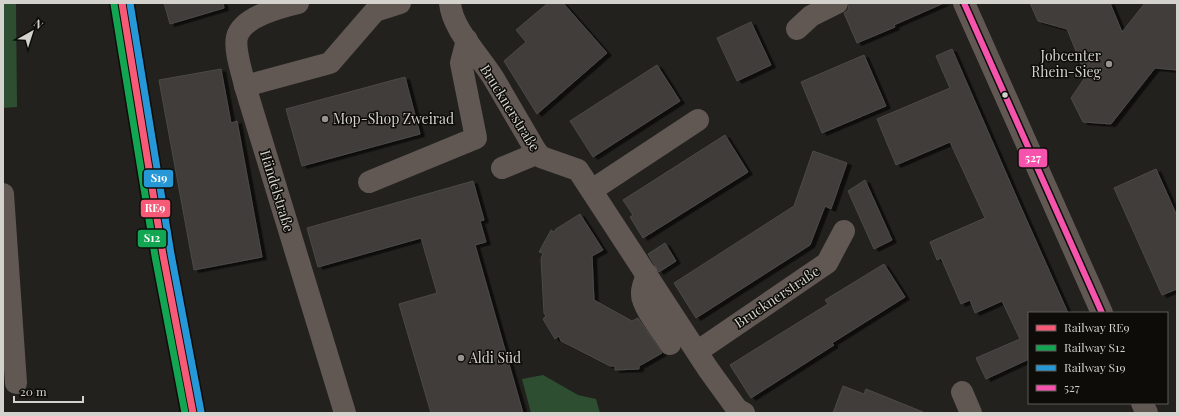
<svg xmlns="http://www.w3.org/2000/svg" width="1180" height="416" font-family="'Playfair Display',serif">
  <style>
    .green { fill: #2e4e31 }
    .building { fill: #3f3c3b; stroke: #4c4a48; filter: url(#shadow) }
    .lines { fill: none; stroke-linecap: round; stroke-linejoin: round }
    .minor { stroke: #615854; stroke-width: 22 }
    .major { stroke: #625853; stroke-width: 22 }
    .bus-1-casing { stroke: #0d0c08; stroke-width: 9 }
    .bus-1 { stroke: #f653ac; stroke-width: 6 }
    .rail-1-casing { stroke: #0d0c08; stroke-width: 10 }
    .rail-2-casing { stroke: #0d0c08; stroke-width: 10 }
    .rail-3-casing { stroke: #0d0c08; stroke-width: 10 }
    .rail-1 { stroke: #f75a77; stroke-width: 7 }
    .rail-2 { stroke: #13a652; stroke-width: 7 }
    .rail-3 { stroke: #2698d8; stroke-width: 7 }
    .poi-dot { fill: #96948f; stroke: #0d0c08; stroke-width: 1.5 }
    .bus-dot { fill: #d4d2cd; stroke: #0d0c08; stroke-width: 1.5 }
    .labels { text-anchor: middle; stroke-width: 3; stroke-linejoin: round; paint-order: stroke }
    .poi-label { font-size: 14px; fill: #d4d2cd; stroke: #0d0c08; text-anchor: start }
    .street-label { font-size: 14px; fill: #d4d2cd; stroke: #0d0c08 }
    .line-badge { stroke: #0d0c08; stroke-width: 1.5 }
    .badge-label { font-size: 11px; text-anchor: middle; font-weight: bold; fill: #fff }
  </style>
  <defs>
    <filter id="shadow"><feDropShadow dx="4.5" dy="2.5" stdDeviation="0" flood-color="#0009"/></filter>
  </defs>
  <rect width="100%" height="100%" fill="#22211d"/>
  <g class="green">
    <path d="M3,3H16L17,107L3,108Z"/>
    <path d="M543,375L578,395L596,399L600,413H531L522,379Z"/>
  </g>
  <g class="building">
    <path d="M164,3H223L224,8L170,24Z"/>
    <path d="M548,3H563L607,53L537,114L504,61L526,42L516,30Z"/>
    <path d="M849,3H944L894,25L895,27L857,43L844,13L848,10Z"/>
    <path d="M1030,3H1110L1122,32L1145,3H1177V70L1155,68L1111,124L1083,122L1071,98L1086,76L1067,29L1038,21Z"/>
    <path d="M751,22L771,65L737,81L717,38Z"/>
    <path d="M952,49L1019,203L1068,313H1029V359L986,379L976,358L1020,339L1002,301L975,313L970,300L961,304L941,258L937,260L930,242L985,218L950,142L896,165L877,119L950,88L936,56Z"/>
    <path d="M864,55L886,106L822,133L801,82Z"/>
    <path d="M657,65L680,101L593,157L570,121Z"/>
    <path d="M221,69L231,123L237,121L262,257L194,270L159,80Z"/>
    <path d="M405,77L420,134L302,166L286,109Z"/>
    <path d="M725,135L748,172L643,238L630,217L633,215L623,200Z"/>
    <path d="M813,151L847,163L831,209L825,206L810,245L696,318L674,283L794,206Z"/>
    <path d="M1156,169L1177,216V289L1162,295L1114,188Z"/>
    <path d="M865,180L892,240L874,249L848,191Z"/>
    <path d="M473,181L484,220L480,221L486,242L475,245L523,413H431L399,304L437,293L421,238L318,267L307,228Z"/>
    <path d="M580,214L603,250L592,256L594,300L632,321L638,318L662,353L641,365H639V369L615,370V366H610L561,341L559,336L555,339L543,319L546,316L544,313L541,259L543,253L539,252L551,230L554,232L556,229Z"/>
    <path d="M665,243L676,261L659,272L648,254Z"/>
    <path d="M884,264L905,297L832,343L834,345L751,398L730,365L828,304L825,300Z"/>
    <path d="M843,386L864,394L866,389L923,412V413H833Z"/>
  </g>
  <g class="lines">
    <g class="minor">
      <path d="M298,3C281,7 242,17 237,37C234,50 242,72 245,86L345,413"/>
      <path d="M450,3C452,29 480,56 494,79C508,103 522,127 536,151L541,157L578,170L708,369L737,409L744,413"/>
      <path d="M797,29L811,16L837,3"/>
      <path d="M245,86L330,63L375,11L400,3"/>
      <path d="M502,168L531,156L536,151"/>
      <path d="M369,182L476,138L461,63L467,40"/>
      <path d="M592,190L698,120"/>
      <path d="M3,194L16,383"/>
      <path d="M647,274C645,281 641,288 642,295C642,306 663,333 670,344"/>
      <path d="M698,351L827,263L844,231"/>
      <path d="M962,392L971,413"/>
    </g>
    <g class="major">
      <path d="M964,3L1102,313"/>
      <path d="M1142,403L1147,413"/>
    </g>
    <defs>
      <path id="bus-1" d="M964,3L1102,313"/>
    </defs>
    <use href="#bus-1" class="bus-1-casing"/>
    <use href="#bus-1" class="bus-1"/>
    <defs>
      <path id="rail-1" d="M122,3L163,255L193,413"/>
      <path id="rail-2" d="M114,4L155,256L185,413"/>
      <path id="rail-3" d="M130,3L171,254L201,412"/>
    </defs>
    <use href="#rail-1" class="rail-1-casing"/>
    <use href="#rail-2" class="rail-2-casing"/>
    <use href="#rail-3" class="rail-3-casing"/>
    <use href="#rail-1" class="rail-1"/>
    <use href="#rail-2" class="rail-2"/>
    <use href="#rail-3" class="rail-3"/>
  </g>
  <g class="poi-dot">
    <circle cx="1109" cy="64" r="4"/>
    <circle cx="325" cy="119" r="4"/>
    <circle cx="461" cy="358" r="4"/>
  </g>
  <circle class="bus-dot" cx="1005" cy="95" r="3.5"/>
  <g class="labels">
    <g class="poi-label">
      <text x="1101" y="61" text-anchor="end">Jobcenter<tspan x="1101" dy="16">Rhein-Sieg</tspan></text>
      <text x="333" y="124">Mop-Shop Zweirad</text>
      <text x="469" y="363">Aldi Süd</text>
    </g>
    <g class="street-label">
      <text transform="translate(510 108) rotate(58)" y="5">Brucknerstraße</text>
      <text transform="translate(277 191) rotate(73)" y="5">Händelstraße</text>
      <text transform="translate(777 297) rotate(-34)" y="5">Brucknerstraße</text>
    </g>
  </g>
  <g class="line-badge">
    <rect x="1018" y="148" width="30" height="20" rx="4" fill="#f653ac"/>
    <rect x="143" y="169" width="31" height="19" rx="4" fill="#2698d8"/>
    <rect x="140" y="199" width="31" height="19" rx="4" fill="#f75a77"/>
    <rect x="137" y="229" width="30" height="19" rx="4" fill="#13a652"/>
  </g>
  <g class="badge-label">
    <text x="1033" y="162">527</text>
    <text x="159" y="182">S19</text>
    <text x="155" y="212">RE9</text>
    <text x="152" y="242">S12</text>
  </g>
  <rect width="1180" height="416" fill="none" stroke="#d4d2cd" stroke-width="8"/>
  <rect x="1028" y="312" width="140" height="92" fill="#0d0c08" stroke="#5d5b57"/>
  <rect x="1036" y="325" width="20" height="6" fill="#f75a77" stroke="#5d5b57"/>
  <text x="1064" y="332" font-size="12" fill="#d4d2cd">Railway RE9</text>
  <rect x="1036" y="345" width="20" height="6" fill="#13a652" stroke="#5d5b57"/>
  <text x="1064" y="352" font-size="12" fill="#d4d2cd">Railway S12</text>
  <rect x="1036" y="365" width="20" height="6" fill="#2698d8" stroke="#5d5b57"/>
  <text x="1064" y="372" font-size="12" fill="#d4d2cd">Railway S19</text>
  <rect x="1036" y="385" width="20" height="6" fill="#f653ac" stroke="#5d5b57"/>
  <text x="1064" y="392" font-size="12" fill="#d4d2cd">527</text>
  <g transform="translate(32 32) rotate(39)" stroke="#0d0c08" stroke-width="3" paint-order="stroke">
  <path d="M0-3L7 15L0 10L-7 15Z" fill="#d4d2cd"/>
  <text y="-6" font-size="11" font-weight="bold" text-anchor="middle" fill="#d4d2cd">N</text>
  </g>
  <path d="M14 396v6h69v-6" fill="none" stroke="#d4d2cd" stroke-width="2"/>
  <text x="20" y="396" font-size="12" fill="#d4d2cd" stroke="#0d0c08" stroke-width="3" paint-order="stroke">20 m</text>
</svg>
